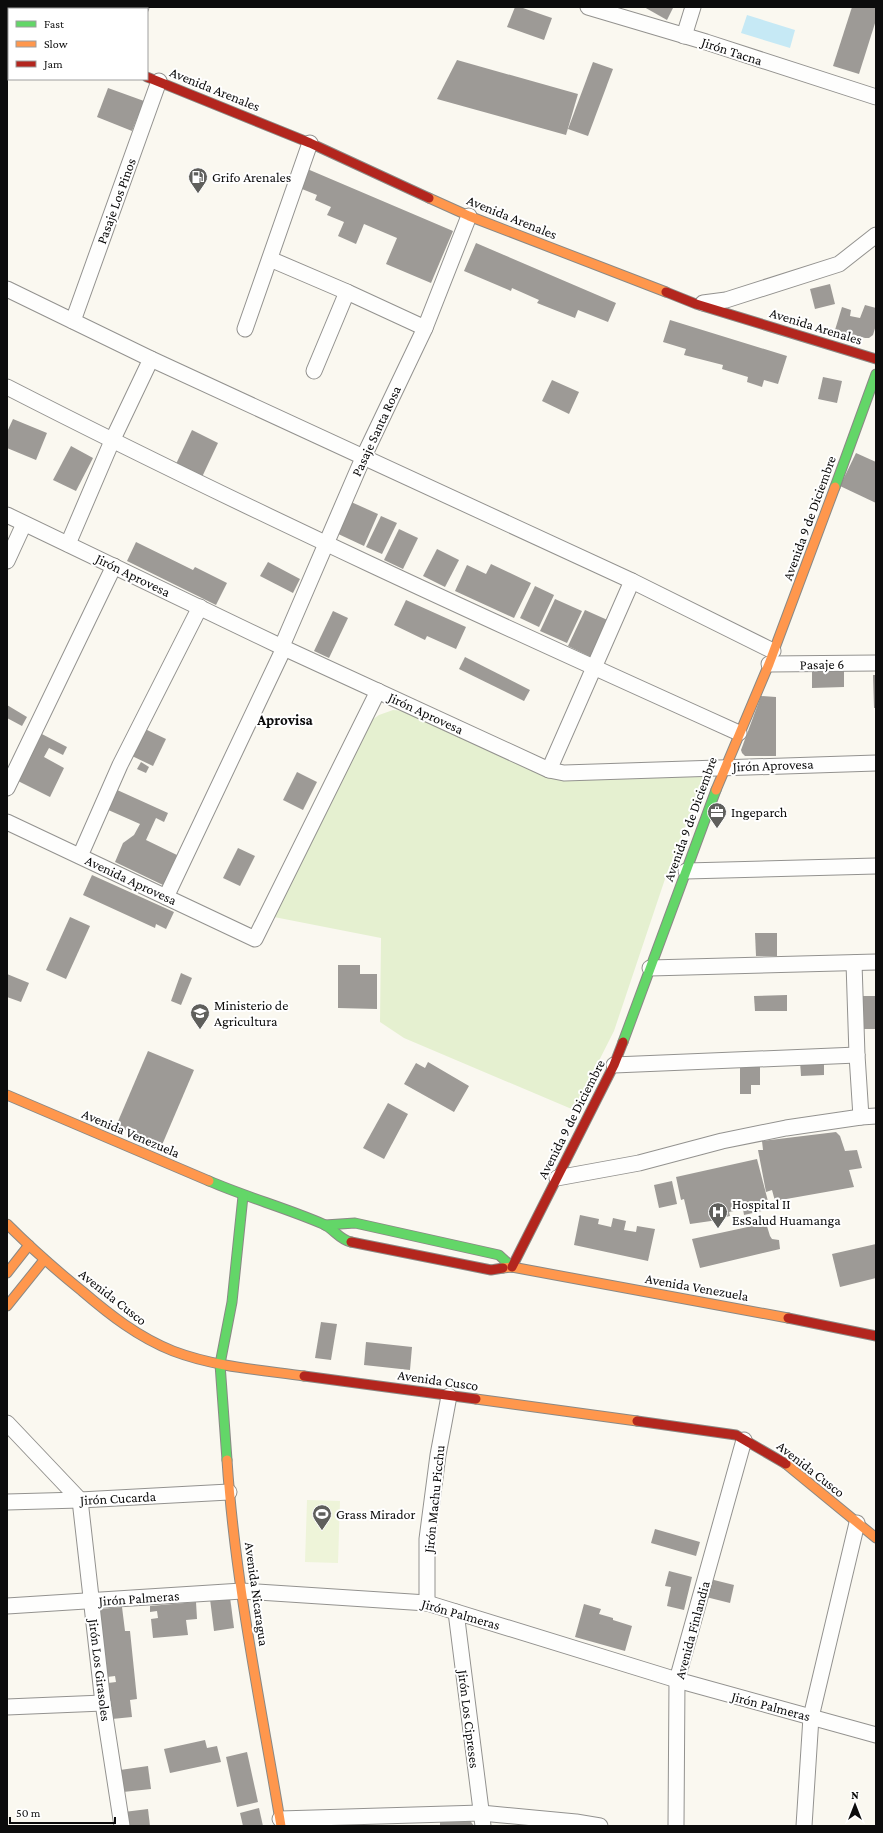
<svg xmlns="http://www.w3.org/2000/svg" width="883" height="1833" font-family="'Crimson Pro',serif">
  <style>
    .green { fill: #e5f0d0 }
    .pitch { fill: #eef4d9 }
    .water { fill: #c6e9f5 }
    .building { fill: #9d9a96 }
    .lines { fill: none; stroke-linecap: round; stroke-linejoin: round }
    .street-casing { stroke: #93928f; stroke-width: 17 }
    .fast-casing { stroke: #8a8985; stroke-width: 11 }
    .slow-casing { stroke: #8a8985; stroke-width: 11 }
    .jam-casing { stroke: #8a8985; stroke-width: 11 }
    .street { stroke: #fefefd; stroke-width: 15 }
    .fast { stroke: #63d668; stroke-width: 9 }
    .slow { stroke: #ff974d; stroke-width: 9 }
    .jam { stroke: #b3261e; stroke-width: 9 }
    .labels { text-anchor: middle; stroke-width: 4; stroke-linejoin: round; paint-order: stroke }
    .street-label { font-size: 14px; fill: #0c0c0c; stroke: #fff }
    .poi-label { font-size: 14px; fill: #0c0c0c; stroke: #fff; text-anchor: start }
    .neighbourhood-label { font-size: 15px; font-weight: bold; fill: #0c0c0c; stroke: #fff }
  </style>
  <rect width="100%" height="100%" fill="#faf8f0"/>
  <path class="green" d="M393,710L405,711L546,776H705L666,876L614,1031L574,1110L404,1038L380,1022L381,938L274,917L366,724L379,715Z"/>
  <path class="pitch" d="M307,1500L340,1501L338,1563L305,1562Z"/>
  <path class="water" d="M747,15L795,30L790,48L741,33Z"/>
  <g class="building">
    <path d="M515,7H520L552,18L544,40L507,27Z"/>
    <path d="M644,7H673V8L667,20Z"/>
    <path d="M852,7H876V20L859,74L833,66Z"/>
    <path d="M457,60L578,94L566,135L437,99Z"/>
    <path d="M593,62L613,69L588,136L568,129Z"/>
    <path d="M108,88L144,101L132,131L97,117Z"/>
    <path d="M305,168L453,231L431,283L386,264L397,238L364,224L356,244L338,236L344,222L327,215L331,207L315,200L317,195L297,187Z"/>
    <path d="M476,243L616,303L608,322L578,310L575,318L537,303L539,300L512,288L511,291L464,271Z"/>
    <path d="M830,284L835,304L815,309L810,289Z"/>
    <path d="M865,305L876,308V325L873,335L869,338H865L835,330L842,307L851,310L850,316L860,318Z"/>
    <path d="M670,320L787,356L778,384L764,380L762,387L747,382L748,377L722,369L723,365L684,355L686,349L663,342Z"/>
    <path d="M823,377L842,381L837,403L818,399Z"/>
    <path d="M552,380L579,392L569,414L542,401Z"/>
    <path d="M13,419L47,433L36,460L7,448V432Z"/>
    <path d="M192,430L218,443L202,477L176,464Z"/>
    <path d="M71,446L93,458L76,491L53,480Z"/>
    <path d="M856,453L876,462V503L840,486Z"/>
    <path d="M349,501L378,514L364,546L334,532Z"/>
    <path d="M381,516L397,523L382,554L366,547Z"/>
    <path d="M399,529L418,538L403,569L384,560Z"/>
    <path d="M136,542L193,570L195,567L227,583L216,605L127,561Z"/>
    <path d="M437,549L459,560L445,587L423,576Z"/>
    <path d="M268,562L300,579L293,593L260,576Z"/>
    <path d="M491,564L531,583L514,618L455,591L467,565L486,574Z"/>
    <path d="M535,586L554,595L539,627L520,618Z"/>
    <path d="M555,599L582,611L567,643L540,631Z"/>
    <path d="M406,600L466,627L456,649L427,636L425,640L394,625Z"/>
    <path d="M585,610L612,622L595,659L568,646Z"/>
    <path d="M333,611L348,618L329,658L314,651Z"/>
    <path d="M465,657L530,690L524,701L459,669Z"/>
    <path d="M844,668V687L812,688V669Z"/>
    <path d="M873,675H876V708H874Z"/>
    <path d="M761,696L776,697V756H745L742,753L741,750Z"/>
    <path d="M7,705L27,717L22,726L7,718Z"/>
    <path d="M145,729L166,739L153,766L132,756Z"/>
    <path d="M38,732L67,747L63,755L49,748L44,757L64,768L50,797L14,779Z"/>
    <path d="M141,762L149,767L146,773L137,769Z"/>
    <path d="M297,772L317,782L303,810L283,800Z"/>
    <path d="M115,789L168,813L164,822L156,818L146,840L177,855L163,885L115,862L123,843L134,835L140,824L106,809Z"/>
    <path d="M238,848L255,856L240,886L223,878Z"/>
    <path d="M92,875L174,912L166,929L156,924L155,928L83,895Z"/>
    <path d="M70,917L90,926L66,979L46,970Z"/>
    <path d="M755,933H777V956H756Z"/>
    <path d="M338,965H360V974H377V1009L338,1008Z"/>
    <path d="M181,973L192,978L181,1005L171,1001Z"/>
    <path d="M7,974L29,983L21,1002L7,997Z"/>
    <path d="M787,995V1011H755L754,996Z"/>
    <path d="M860,996H876V1029H861Z"/>
    <path d="M148,1051L194,1070L162,1145L116,1126Z"/>
    <path d="M824,1060V1075L801,1076L800,1061Z"/>
    <path d="M428,1062L469,1086L454,1112L404,1084L416,1063L425,1068Z"/>
    <path d="M740,1064H760V1085H751V1094H740Z"/>
    <path d="M388,1103L408,1114L384,1159L363,1148Z"/>
    <path d="M836,1132L840,1136L845,1151L857,1150L862,1168L849,1170L854,1187L775,1201L772,1190L766,1192L758,1150H763L762,1141Z"/>
    <path d="M757,1159L770,1209L744,1215L743,1209L729,1212L730,1216L718,1219V1220L690,1224L684,1199L681,1200L676,1177Z"/>
    <path d="M672,1181L677,1204L659,1208L654,1185Z"/>
    <path d="M580,1215L599,1219L598,1224L611,1227L613,1218L626,1221L624,1230L636,1232L637,1226L655,1229L648,1261L574,1245Z"/>
    <path d="M766,1223L770,1236L772,1239L779,1240L780,1249L700,1268L692,1239Z"/>
    <path d="M876,1244V1278L840,1287L832,1254Z"/>
    <path d="M321,1322L337,1324L331,1360L315,1358Z"/>
    <path d="M366,1342L412,1347L410,1370L364,1365Z"/>
    <path d="M655,1529L700,1542L696,1556L651,1543Z"/>
    <path d="M669,1571L692,1577L684,1610L667,1606L671,1587L665,1586Z"/>
    <path d="M710,1579L734,1585L730,1603L706,1597Z"/>
    <path d="M230,1597L234,1628L214,1631L210,1599Z"/>
    <path d="M196,1602L197,1619L186,1620L188,1635L153,1638L151,1619L158,1618L157,1611L150,1612V1606Z"/>
    <path d="M584,1604L601,1609L599,1614L613,1618V1620L632,1626L625,1651L575,1637Z"/>
    <path d="M122,1607L125,1631H130L137,1699L130,1700L132,1717L112,1719L108,1683L116,1682L115,1676L107,1677L100,1609Z"/>
    <path d="M205,1740L207,1748L217,1746L221,1762L170,1773L164,1749Z"/>
    <path d="M247,1752L258,1802L237,1807L226,1757Z"/>
    <path d="M148,1766L151,1789L123,1792L120,1770Z"/>
    <path d="M259,1808L263,1826H243L240,1813Z"/>
    <path d="M148,1809L150,1826H126L124,1812Z"/>
    <path d="M469,1819L474,1826H440V1822Z"/>
  </g>
  <g class="lines">
    <defs>
      <g id="street">
        <path d="M588,7L706,42L876,97"/>
        <path d="M140,9L141,7"/>
        <path d="M684,36L693,7"/>
        <path d="M270,259L347,292L425,328"/>
        <path d="M7,289L151,359L632,581L773,651"/>
        <path d="M703,303L726,300L839,264L876,235"/>
        <path d="M73,321L159,81"/>
        <path d="M245,329L310,143"/>
        <path d="M314,371L347,292"/>
        <path d="M7,387C247,510 493,622 739,733"/>
        <path d="M7,515L284,648L549,770L564,773L876,763"/>
        <path d="M68,544L112,441L151,359"/>
        <path d="M7,561L24,524"/>
        <path d="M282,646L363,458L425,328L469,216"/>
        <path d="M769,664L876,663"/>
        <path d="M549,770L632,581"/>
        <path d="M7,788L114,566"/>
        <path d="M7,822L255,939L378,691"/>
        <path d="M80,856L120,765L200,607"/>
        <path d="M686,871L876,866"/>
        <path d="M166,897L284,648"/>
        <path d="M854,963L857,1055L861,1117"/>
        <path d="M650,968L876,962"/>
        <path d="M614,1065L857,1055"/>
        <path d="M557,1178L639,1163L722,1141L786,1128L861,1117L876,1116"/>
        <path d="M7,1423L80,1500L103,1703L122,1826"/>
        <path d="M7,1502L80,1500L229,1492"/>
        <path d="M427,1603V1539L438,1455L449,1396"/>
        <path d="M7,1606L242,1591L427,1603L677,1680L876,1735"/>
        <path d="M456,1612L483,1826"/>
        <path d="M7,1707L103,1703"/>
        <path d="M280,1819L481,1813L576,1822L600,1826"/>
        <path d="M676,1826L677,1680L744,1440"/>
        <path d="M804,1826L811,1717L857,1523"/>
      </g>
      <g id="fast">
        <path d="M835,487L876,374"/>
        <path d="M623,1042L716,790"/>
        <path d="M209,1181C246,1197 286,1208 323,1224C334,1229 340,1240 351,1242"/>
        <path d="M325,1225L355,1223L499,1255L512,1267"/>
        <path d="M227,1460L220,1364L232,1302L243,1196"/>
      </g>
      <g id="slow">
        <path d="M7,15L9,16"/>
        <path d="M429,198L469,216L666,292"/>
        <path d="M716,790L769,664L835,487"/>
        <path d="M7,1095L209,1181"/>
        <path d="M7,1224C31,1248 56,1270 82,1291C110,1315 138,1337 173,1351C215,1367 261,1370 304,1376"/>
        <path d="M503,1268L512,1267L788,1318"/>
        <path d="M7,1273L29,1245"/>
        <path d="M7,1306L44,1260"/>
        <path d="M476,1399L637,1421"/>
        <path d="M227,1460C235,1583 261,1705 281,1826"/>
        <path d="M786,1464L876,1538"/>
      </g>
      <g id="jam">
        <path d="M147,77L310,143L429,198"/>
        <path d="M666,292L696,304L876,359"/>
        <path d="M351,1242L491,1270L503,1268"/>
        <path d="M512,1267L614,1065L623,1042"/>
        <path d="M788,1318L876,1336"/>
        <path d="M304,1376L476,1399"/>
        <path d="M637,1421L736,1435L786,1464"/>
      </g>
    </defs>
    <use href="#street" class="street-casing"/>
    <use href="#fast" class="fast-casing"/>
    <use href="#slow" class="slow-casing"/>
    <use href="#jam" class="jam-casing"/>
    <use href="#street" class="street"/>
    <use href="#fast" class="fast"/>
    <use href="#slow" class="slow"/>
    <use href="#jam" class="jam"/>
  </g>
  <defs>
    <symbol id="fuel-pin" viewBox="-11 -11 22 30"><path d="M0 17L-7.5 6A9.5 9.5 0 1 1 7.5 6Z" fill="#5f5f5c" stroke="#fff"/><path d="M-5.5-6h7V0h2V4h1.3V-2.5L3-4.5l.8-.8L6-3V5H2.5V1h-1V6h-7ZM-4.2-4.7v3.2H.2V-4.7Z" fill="#fff"/></symbol>
    <symbol id="office-pin" viewBox="-11 -11 22 30"><path d="M0 17L-7.5 6A9.5 9.5 0 1 1 7.5 6Z" fill="#5f5f5c" stroke="#fff"/><path d="M-6-3h4V-5.5h4V-3h4V5H-6ZM-1-4.5V-3h2v-1.5ZM-6 0V1H6V0Z" fill="#fff"/></symbol>
    <symbol id="school-pin" viewBox="-11 -11 22 30"><path d="M0 17L-7.5 6A9.5 9.5 0 1 1 7.5 6Z" fill="#5f5f5c" stroke="#fff"/><path d="M0-5L7-2L0 1L-7-2ZM-4 1L0 2.5L4 1V4Q0 6-4 4Z" fill="#fff"/></symbol>
    <symbol id="hospital-pin" viewBox="-11 -11 22 30"><path d="M0 17L-7.5 6A9.5 9.5 0 1 1 7.5 6Z" fill="#5f5f5c" stroke="#fff"/><path d="M-5-5h3v3.5h4V-5h3V5h-3V1.5h-4V5h-3Z" fill="#fff"/></symbol>
    <symbol id="stadium-pin" viewBox="-11 -11 22 30"><path d="M0 17L-7.5 6A9.5 9.5 0 1 1 7.5 6Z" fill="#5f5f5c" stroke="#fff"/><path d="M0-5a6.5 5 0 1 0 0 10a6.5 5 0 1 0 0-10ZM-3.5-1.8h7v3.6h-7Z" fill="#fff"/></symbol>
  </defs>
  <g fill-rule="evenodd">
    <use href="#fuel-pin" x="187" y="166" width="22" height="30"/>
    <use href="#office-pin" x="706" y="801" width="22" height="30"/>
    <use href="#school-pin" x="189" y="1002" width="22" height="30"/>
    <use href="#hospital-pin" x="707" y="1201" width="22" height="30"/>
    <use href="#stadium-pin" x="311" y="1503" width="22" height="30"/>
  </g>
  <g class="labels">
    <g class="street-label">
      <text transform="translate(732 51) rotate(18)" y="5">Jirón Tacna</text>
      <text transform="translate(215 89) rotate(22)" y="5">Avenida Arenales</text>
      <text transform="translate(116 201) rotate(-70)" y="5">Pasaje Los Pinos</text>
      <text transform="translate(512 217) rotate(22)" y="5">Avenida Arenales</text>
      <text transform="translate(816 326) rotate(17)" y="5">Avenida Arenales</text>
      <text transform="translate(376 431) rotate(-65)" y="5">Pasaje Santa Rosa</text>
      <text transform="translate(809 518) rotate(-70)" y="5">Avenida 9 de Diciembre</text>
      <text transform="translate(133 575) rotate(26)" y="5">Jirón Aprovesa</text>
      <text transform="translate(822 664) rotate(-1)" y="5">Pasaje 6</text>
      <text transform="translate(426 713) rotate(25)" y="5">Jirón Aprovesa</text>
      <text transform="translate(773 765) rotate(-2)" y="5">Jirón Aprovesa</text>
      <text transform="translate(690 819) rotate(-70)" y="5">Avenida 9 de Diciembre</text>
      <text transform="translate(131 880) rotate(25)" y="5">Avenida Aprovesa</text>
      <text transform="translate(571 1119) rotate(-63)" y="5">Avenida 9 de Diciembre</text>
      <text transform="translate(131 1133) rotate(23)" y="5">Avenida Venezuela</text>
      <text transform="translate(697 1287) rotate(10)" y="5">Avenida Venezuela</text>
      <text transform="translate(113 1297) rotate(38)" y="5">Avenida Cusco</text>
      <text transform="translate(438 1380) rotate(8)" y="5">Avenida Cusco</text>
      <text transform="translate(811 1469) rotate(38)" y="5">Avenida Cusco</text>
      <text transform="translate(118 1498) rotate(-3)" y="5">Jirón Cucarda</text>
      <text transform="translate(434 1499) rotate(-84)" y="5">Jirón Machu Picchu</text>
      <text transform="translate(257 1594) rotate(82)" y="5">Avenida Nicaragua</text>
      <text transform="translate(139 1598) rotate(-4)" y="5">Jirón Palmeras</text>
      <text transform="translate(461 1614) rotate(16)" y="5">Jirón Palmeras</text>
      <text transform="translate(692 1630) rotate(-75)" y="5">Avenida Finlandia</text>
      <text transform="translate(100 1670) rotate(83)" y="5">Jirón Los Girasoles</text>
      <text transform="translate(771 1706) rotate(15)" y="5">Jirón Palmeras</text>
      <text transform="translate(469 1719) rotate(83)" y="5">Jirón Los Cipreses</text>
    </g>
    <g class="poi-label">
      <text x="212" y="182">Grifo Arenales</text>
      <text x="731" y="817">Ingeparch</text>
      <text x="214" y="1010">Ministerio de<tspan x="214" dy="16">Agricultura</tspan></text>
      <text x="732" y="1209">Hospital II<tspan x="732" dy="16">EsSalud Huamanga</tspan></text>
      <text x="336" y="1519">Grass Mirador</text>
    </g>
    <g class="neighbourhood-label">
      <text x="285" y="725">Aprovisa</text>
    </g>
  </g>
  <rect width="883" height="1833" fill="none" stroke="#0c0c0c" stroke-width="16"/>
  <rect x="8" y="8" width="140" height="72" fill="#ffffff" stroke="#9e9e9e"/>
  <rect x="16" y="21" width="20" height="6" fill="#63d668" stroke="#9e9e9e"/>
  <text x="44" y="28" font-size="12" fill="#0c0c0c">Fast</text>
  <rect x="16" y="41" width="20" height="6" fill="#ff974d" stroke="#9e9e9e"/>
  <text x="44" y="48" font-size="12" fill="#0c0c0c">Slow</text>
  <rect x="16" y="61" width="20" height="6" fill="#b3261e" stroke="#9e9e9e"/>
  <text x="44" y="68" font-size="12" fill="#0c0c0c">Jam</text>
  <g transform="translate(855 1805)" stroke="#ffffff" stroke-width="3" paint-order="stroke">
  <path d="M0-3L7 15L0 10L-7 15Z" fill="#0c0c0c"/>
  <text y="-6" font-size="11" font-weight="bold" text-anchor="middle" fill="#0c0c0c">N</text>
  </g>
  <path d="M10 1817v6h105v-6" fill="none" stroke="#0c0c0c" stroke-width="2"/>
  <text x="16" y="1817" font-size="12" fill="#0c0c0c" stroke="#ffffff" stroke-width="3" paint-order="stroke">50 m</text>
</svg>
